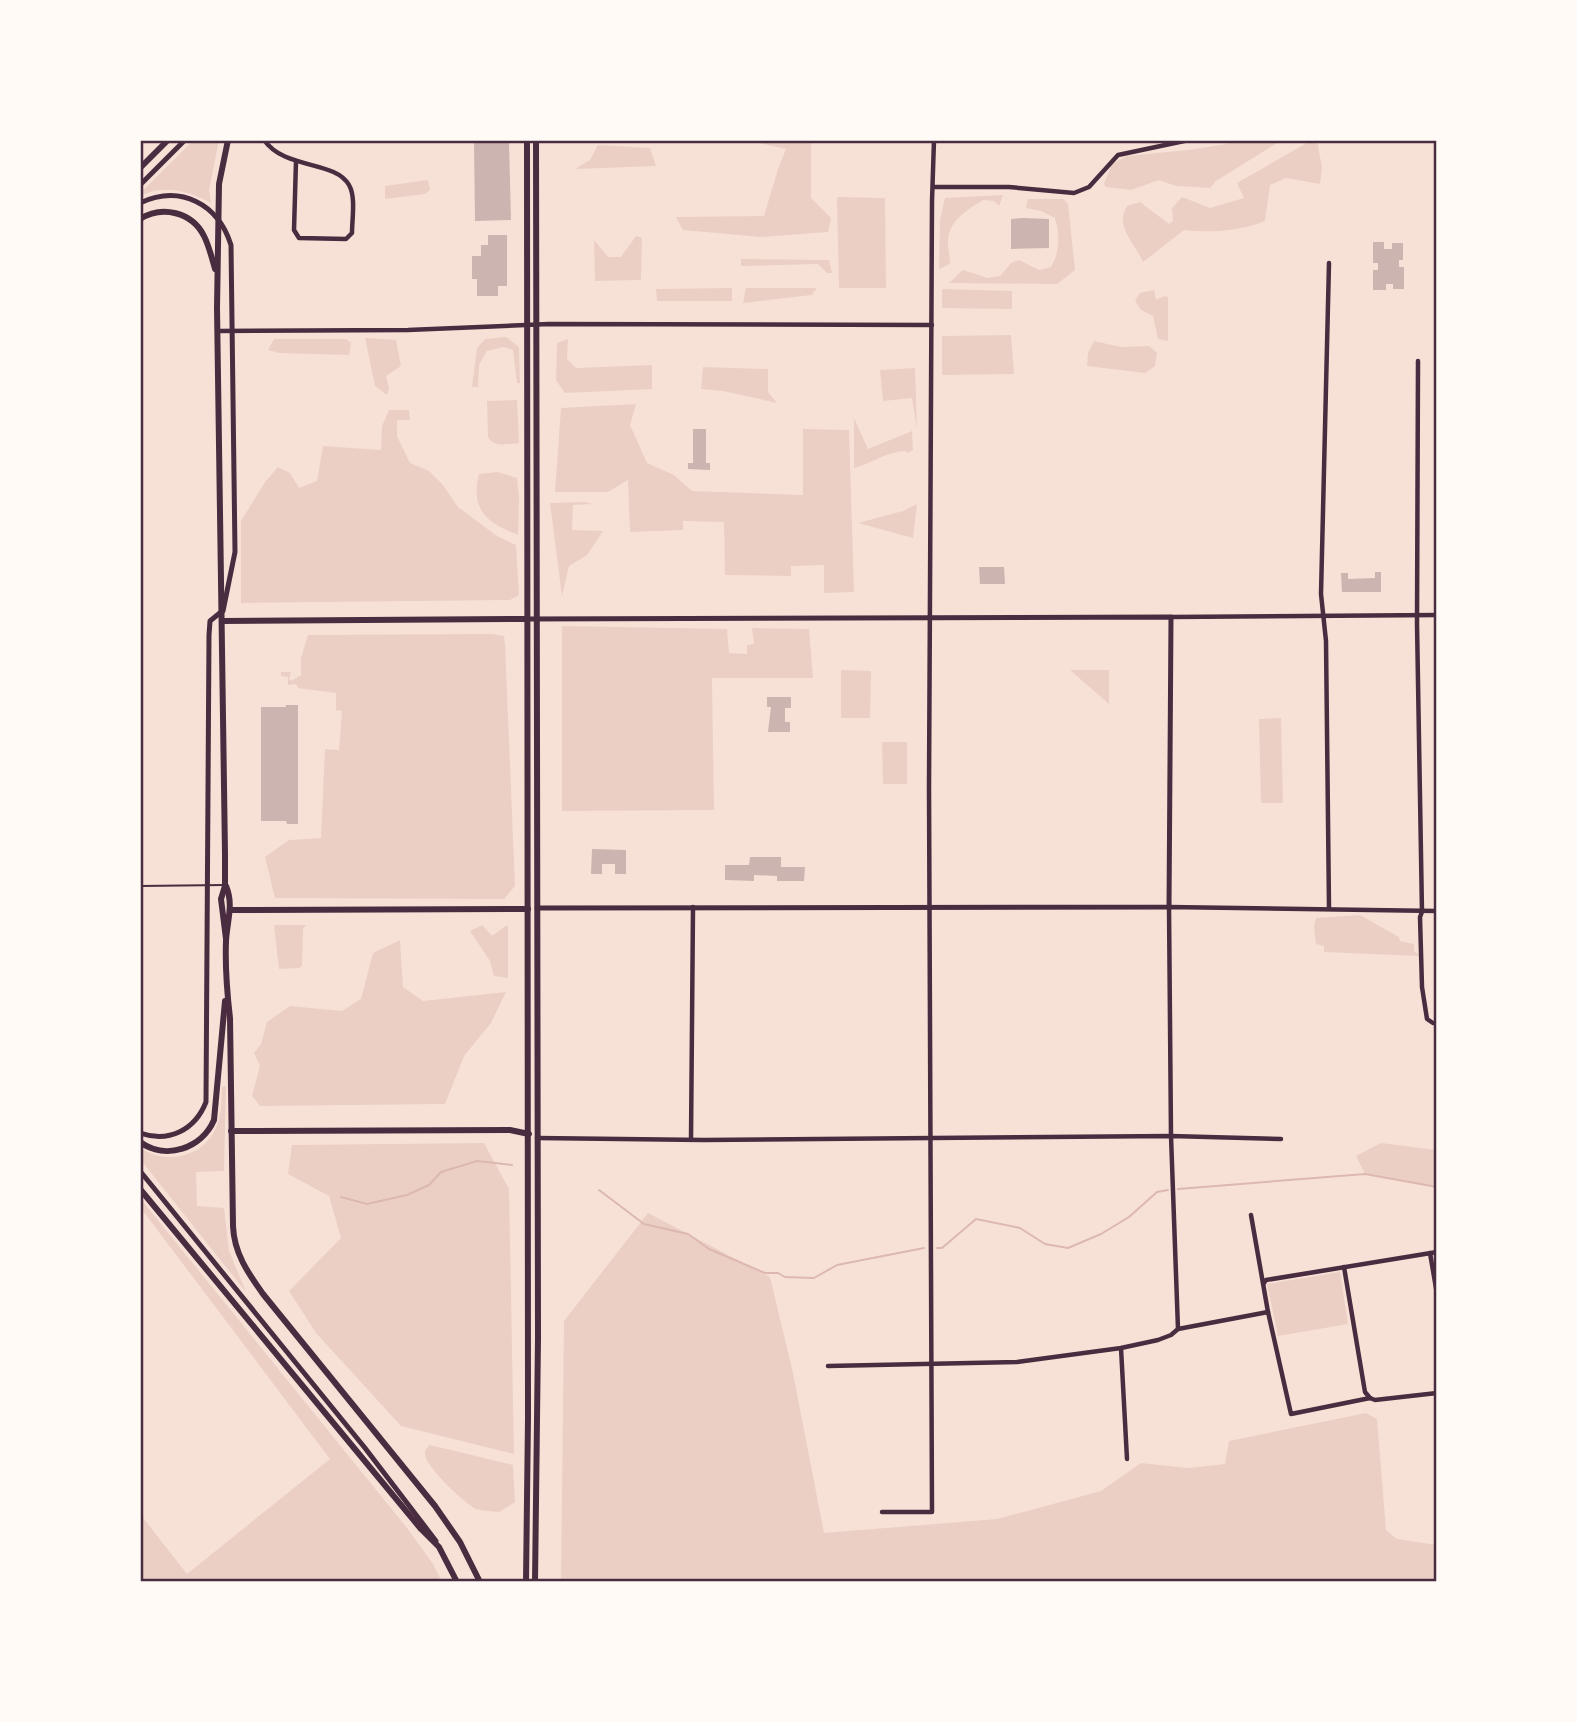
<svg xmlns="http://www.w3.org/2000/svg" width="1577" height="1722" font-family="Lato,sans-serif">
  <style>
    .green { fill: #ebcfc5 }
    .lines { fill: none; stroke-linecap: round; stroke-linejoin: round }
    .stream { stroke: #dcb8b0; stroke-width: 2 }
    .building { fill: #ccb4b1 }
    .service { stroke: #4a2c40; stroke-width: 2 }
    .minor { stroke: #4a2c40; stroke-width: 4.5 }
    .tertiary { stroke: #4a2c40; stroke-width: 5 }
    .secondary { stroke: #4a2c40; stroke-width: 6 }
    .neatline { fill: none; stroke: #4a2c40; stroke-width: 2.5 }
  </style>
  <rect width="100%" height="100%" fill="#f7e1d7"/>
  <g class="green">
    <path d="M194,140H219L209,190L211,203C189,191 164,184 140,196V193Z"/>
    <path d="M747,140H811V198L831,218L828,232L761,237L683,230L676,217L764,216L778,169L786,149Z"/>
    <path d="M1231,140H1282L1216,181L1210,188L1176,186L1159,180L1131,190L1106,187L1104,184L1112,164L1127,156L1188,150L1227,144Z"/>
    <path d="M1312,140H1317L1322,168L1320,184L1286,178L1270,185L1265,221C1241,231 1209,233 1184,230L1143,262C1135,243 1114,227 1127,206L1140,202L1169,224L1173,221L1172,208L1182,197L1210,208L1244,198L1237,183Z"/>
    <path d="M598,145L650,148L656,166L575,169L590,160Z"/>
    <path d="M428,180L430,190L425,194L385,199V186Z"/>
    <path d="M1003,195L999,206L994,201L983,200C967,210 948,221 948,242C948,250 950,257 950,264L939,269L940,220L945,198Z"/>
    <path d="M837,197L885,198L886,288H839Z"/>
    <path d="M1028,199H1063L1068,204L1075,270L1057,284L949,283L963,270L988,278L1000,276L1011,263L1019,260L1039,270L1051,267C1060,252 1060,235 1055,218L1041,211L1026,208Z"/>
    <path d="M636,236L642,238L641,280L595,281L594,240L608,257H621Z"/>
    <path d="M741,259L829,260L832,273H827L818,264L741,266Z"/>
    <path d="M732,288V301H657L656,289Z"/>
    <path d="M746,288H817L812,295L743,303Z"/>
    <path d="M942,289L1012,291V309L942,308Z"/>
    <path d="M1154,290L1156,300L1164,296L1168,297V341L1158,339L1153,316L1141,310L1135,301L1140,293Z"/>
    <path d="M1011,335L1014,374L942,375V336Z"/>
    <path d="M506,337L519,347L520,383H517L513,350L503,347L487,351L479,365L478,387H472L477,348L485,339Z"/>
    <path d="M365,338L396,340L401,366L386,376L389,388L387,395L375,386Z"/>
    <path d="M274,339H346L351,343L349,355L279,353L268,350Z"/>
    <path d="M568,339L567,359L576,368L652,365V389L565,393L556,380L557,343Z"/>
    <path d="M1094,341L1121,347L1149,346L1157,353L1155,366L1145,373L1087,366L1088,353Z"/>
    <path d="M703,367L768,369V392L777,403L723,391L701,389Z"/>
    <path d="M915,368L917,429L912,398L883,401L880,370Z"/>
    <path d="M517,400L519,443C508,444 494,448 488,437L487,401Z"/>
    <path d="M636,404L630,425L647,463L674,475L692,491L803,495V429L849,430L854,592L824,593V565L791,566V576L725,575L724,522L683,521V530L630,532L628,480L608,492H555L561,408Z"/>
    <path d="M389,410H409L410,420H397V436L410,463L429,471L443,485L458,507L497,536L516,545L519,595L510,600L241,603V521L265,482L278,467L290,473L299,488L317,481L323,446L381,450L382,426Z"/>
    <path d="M854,418L868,449L912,431L913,450L907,453L905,451C886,452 872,463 854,468Z"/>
    <path d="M498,472L517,478L519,498L518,535C487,523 470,510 479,474Z"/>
    <path d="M586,502L592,504L573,505L572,530L603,531L587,555L569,566L562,596L550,503Z"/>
    <path d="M917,504L913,538L858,523L903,511Z"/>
    <path d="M562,626L727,629L729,653L747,654V645L754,644L752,628L809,629L813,678H712L714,810L562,811Z"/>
    <path d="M492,634L504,636L505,644L515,886L504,899L275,898L265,857L289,840L321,838L325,749L339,750L342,711L336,710V693L298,688L296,684L288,685V677L281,676V672H291L289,679L291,681L301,675V658L308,635Z"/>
    <path d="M841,670L871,671L870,718H841Z"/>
    <path d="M1070,670H1109V704Z"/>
    <path d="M1281,718L1283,803H1261L1259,719Z"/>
    <path d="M882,742H907V784H883Z"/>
    <path d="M1360,915L1399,937L1400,941L1414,944V951L1420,956L1324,952V946L1316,944L1314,925L1316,918Z"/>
    <path d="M274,925H306L303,929L302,966L299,968L279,969Z"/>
    <path d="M482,925L492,936L507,925L508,927V978L494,976L490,961L470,931Z"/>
    <path d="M400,940L403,987L423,1001L506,992L491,1023L464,1056L445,1104L260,1106L252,1096L260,1066L254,1053L261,1044L267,1022L290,1006L342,1011L361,999L373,953Z"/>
    <path d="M226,1086L224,1171L196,1172L197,1206L224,1208L229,1251L246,1292L140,1159V1147C164,1166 202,1157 215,1130C222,1117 221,1101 222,1087Z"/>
    <path d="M484,1143L509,1189L514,1454L401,1426L316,1333L289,1291L341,1238L329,1196L288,1174L292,1145Z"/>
    <path d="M1381,1143L1437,1150V1187L1365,1174L1356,1156Z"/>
    <path d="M140,1198L407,1528L433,1564L442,1582H140V1514L187,1574L330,1459L140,1207Z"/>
    <path d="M648,1213L770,1277L793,1373L824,1533L997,1519L1101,1491L1141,1463L1188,1468L1225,1464L1229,1441L1366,1413L1377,1419L1386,1530L1397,1539L1437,1545V1582H561L564,1321Z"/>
    <path d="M1340,1272L1348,1324L1278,1336L1267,1284Z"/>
    <path d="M430,1445L513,1465L515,1502L499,1512C492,1511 483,1511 476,1509C464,1503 427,1468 425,1455C425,1449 427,1448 430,1445Z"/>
  </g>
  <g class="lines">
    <g class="stream">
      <path d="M1178,1189L1365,1174L1437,1187"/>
      <path d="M599,1190L644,1224L688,1234L709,1249L765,1273H778L785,1277L814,1278L837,1265L924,1248"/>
      <path d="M341,1197L367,1204L407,1195L429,1185L441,1172L477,1161L512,1165"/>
      <path d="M937,1248H942L976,1219L1020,1228L1045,1244L1068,1248L1101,1234L1129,1217L1157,1192L1168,1190"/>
    </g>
  </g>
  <g class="building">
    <path d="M474,142H509L511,220L475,221Z"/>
    <path d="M1023,218L1049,219V248L1011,249V219Z"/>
    <path d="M488,235H507V286H498V296H477V279H472V256H481V245H488Z"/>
    <path d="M1373,242H1384V249H1392V243H1403V260H1399V267H1404V289H1393V284H1386V290H1373V270H1378V263H1373Z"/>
    <path d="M693,429H706V463H710V470L688,469V463H693Z"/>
    <path d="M979,567H1004L1005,584H980Z"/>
    <path d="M1375,572H1381V592H1342L1341,573H1348V579L1375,578Z"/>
    <path d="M767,697H791V708H785V722H790V732H768L771,707H767Z"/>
    <path d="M286,705H298V824H287L286,821H261V707H286Z"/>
    <path d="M592,849L626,850V874H615V864H602V874H591Z"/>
    <path d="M750,857H781V867H805L804,881H777V876L754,875V881L725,880V865H749Z"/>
  </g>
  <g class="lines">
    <path class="service" d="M140,886L224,885"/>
    <g class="minor">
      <path d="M264,140C285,170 335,160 349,185C356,197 352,219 352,233L346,239L299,238L294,230L296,161"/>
      <path d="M933,187H1009L1074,193L1089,187L1118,155L1189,140"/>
      <path d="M1329,263L1321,594L1326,641L1329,908"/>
      <path d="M217,331L408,330L549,324L932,325"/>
      <path d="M1418,361L1417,624L1422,912L1420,917L1422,987L1427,1019L1433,1023"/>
      <path d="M1171,617L1437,615"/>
      <path d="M537,1138L704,1140L1171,1136L1281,1139"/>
      <path d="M691,1140L693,907"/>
      <path d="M1251,1215L1268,1312L1291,1414L1370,1398L1375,1400L1437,1393"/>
      <path d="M1430,1253L1437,1294"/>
      <path d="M1344,1267L1365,1392L1370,1398"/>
      <path d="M1264,1283L1266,1280L1437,1252"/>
      <path d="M1178,1329L1171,1136L1169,907L1437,911"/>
      <path d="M1121,1348L1127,1459"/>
      <path d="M828,1366L1017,1362L1121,1348L1158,1340L1171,1335L1178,1329L1268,1312"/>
      <path d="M882,1512H932L929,787L932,201L934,140"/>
    </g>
    <g class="tertiary">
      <path d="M140,185L185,140"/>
      <path d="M140,203C181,184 218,204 231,245L235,552L223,611"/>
      <path d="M527,619L1171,617L1169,907L537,908"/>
      <path d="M140,1133C169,1143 195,1130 206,1102L209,635L210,621L221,612"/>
      <path d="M140,1171L365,1448L436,1541"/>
    </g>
    <g class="secondary">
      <path d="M140,168L168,140"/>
      <path d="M140,219C162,205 192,212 204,236C209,246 212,258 215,269"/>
      <path d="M222,621L527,619"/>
      <path d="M226,886C234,905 227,921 226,941C225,966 227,992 230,1018L233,1226C234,1253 248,1273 263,1294L435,1506L460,1542L480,1582"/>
      <path d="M231,910L528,909"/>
      <path d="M226,939L221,899L225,886V854L217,308L219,184L228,140"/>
      <path d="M231,1131L510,1130L529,1134"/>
      <path d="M140,1142C166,1161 202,1148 214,1120L225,1001"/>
      <path d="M140,1189L421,1529L439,1547L457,1582"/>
      <path d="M526,1582L528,1418L527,140"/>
      <path d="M535,1582L538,1338L536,140"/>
    </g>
  </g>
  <rect width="1577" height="1722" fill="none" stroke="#fffaf5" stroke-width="284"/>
  <rect x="142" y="142" width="1293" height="1438" class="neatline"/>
</svg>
